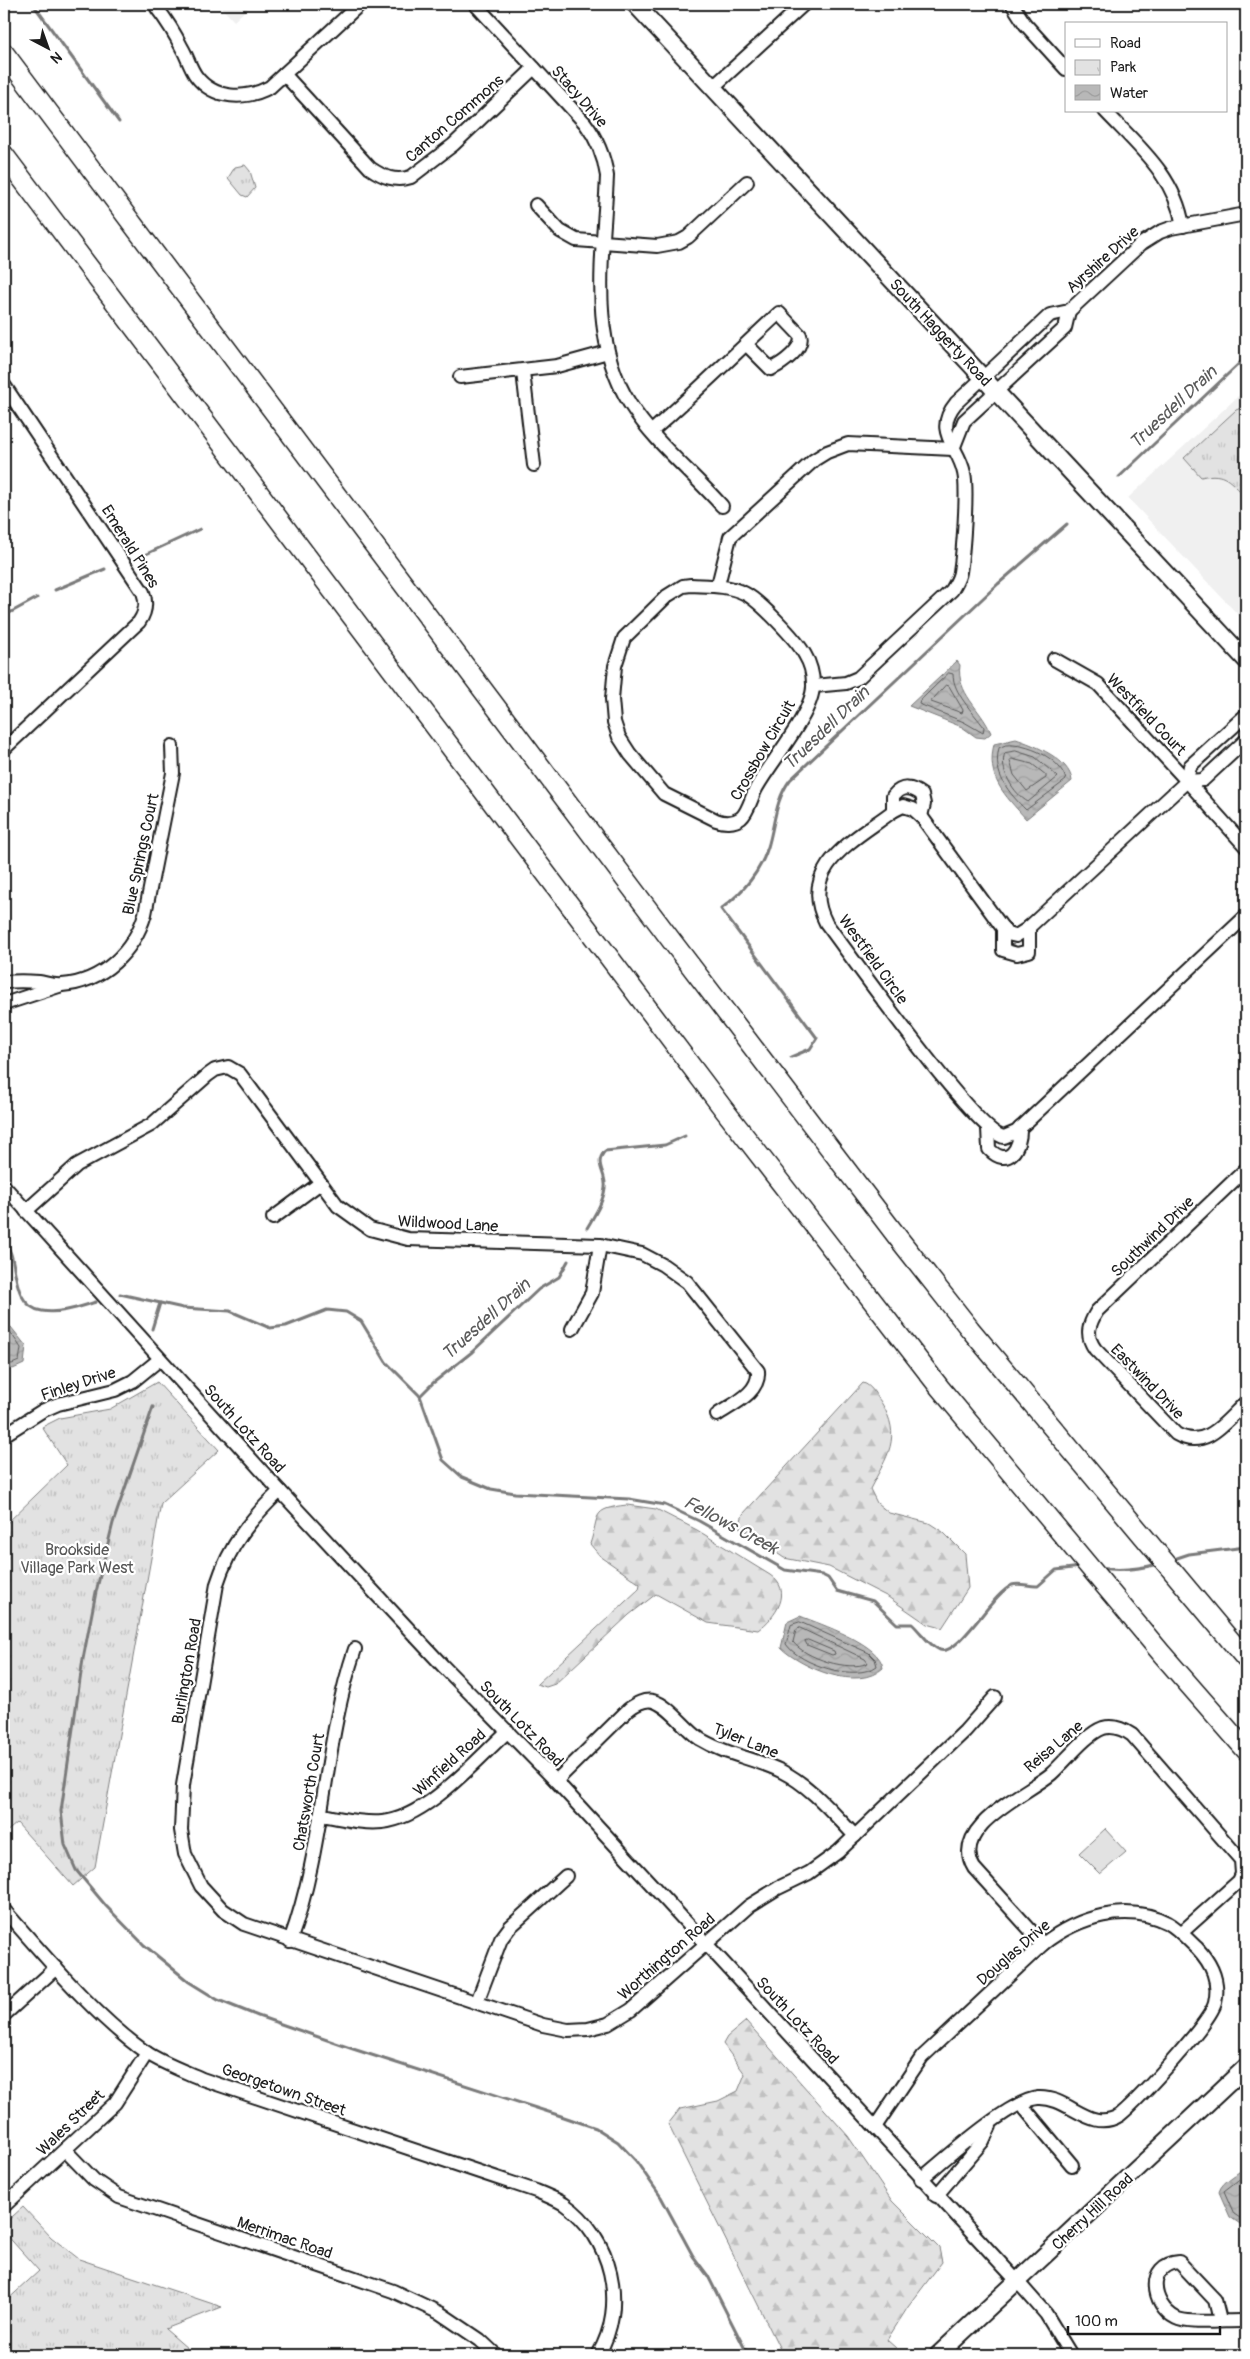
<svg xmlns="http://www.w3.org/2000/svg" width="1250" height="2359" font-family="Pangolin,sans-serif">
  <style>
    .built { fill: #f0f0f0 }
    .forest { fill: url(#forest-firs); stroke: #7f7f7f }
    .park { fill: url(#park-tufts); stroke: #7f7f7f }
    .pitch { fill: #e2e2e2; stroke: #7f7f7f }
    .water { fill: url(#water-waves); stroke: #7a7a7a }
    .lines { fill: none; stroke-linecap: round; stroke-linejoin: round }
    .shore { stroke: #5a5a5a; stroke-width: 1 }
    .stream { stroke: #7a7a7a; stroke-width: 3 }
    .minor-casing { stroke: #1c1c1c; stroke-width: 16 }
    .major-casing { stroke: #1c1c1c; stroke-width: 20 }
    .highway-casing { stroke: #1c1c1c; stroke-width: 22 }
    .minor { stroke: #fff; stroke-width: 12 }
    .major { stroke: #fff; stroke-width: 16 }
    .highway { stroke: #fff; stroke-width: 19 }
    .labels { text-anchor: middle; stroke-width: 4.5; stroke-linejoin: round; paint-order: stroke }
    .street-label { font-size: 16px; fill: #1c1c1c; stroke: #fff }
    .park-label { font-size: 16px; fill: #575757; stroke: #fff }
    .water-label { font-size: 18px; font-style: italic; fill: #5a5a5a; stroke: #fff }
  </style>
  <defs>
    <pattern id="forest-firs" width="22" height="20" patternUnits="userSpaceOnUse" patternTransform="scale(1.25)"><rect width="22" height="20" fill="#e2e2e2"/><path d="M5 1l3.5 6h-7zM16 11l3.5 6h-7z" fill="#c1c1c1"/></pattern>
    <pattern id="park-tufts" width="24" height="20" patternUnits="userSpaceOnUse" patternTransform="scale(1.25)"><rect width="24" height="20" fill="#e2e2e2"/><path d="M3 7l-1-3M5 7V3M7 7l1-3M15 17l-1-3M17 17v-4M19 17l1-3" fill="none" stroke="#c1c1c1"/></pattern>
    <pattern id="water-waves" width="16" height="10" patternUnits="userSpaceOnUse" patternTransform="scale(1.25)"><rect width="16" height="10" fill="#b8b8b8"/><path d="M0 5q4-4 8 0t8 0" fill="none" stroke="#9e9e9e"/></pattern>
  </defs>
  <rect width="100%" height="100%" fill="#fff"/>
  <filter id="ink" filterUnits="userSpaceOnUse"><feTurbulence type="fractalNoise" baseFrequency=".02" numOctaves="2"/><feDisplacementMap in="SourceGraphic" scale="10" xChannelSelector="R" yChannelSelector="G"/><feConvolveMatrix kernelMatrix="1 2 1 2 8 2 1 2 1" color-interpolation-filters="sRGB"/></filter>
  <g filter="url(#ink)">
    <g class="built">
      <path d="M218,4H252L234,21Z"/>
      <path d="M1246,389V623L1128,498Z"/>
    </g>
    <g class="forest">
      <path d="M863,1383C871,1385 876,1395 881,1402C903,1438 887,1456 870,1489L877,1503L889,1513L929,1523L943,1532L965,1554L968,1588L942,1628L927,1624L888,1597L829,1567L784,1558L739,1527L743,1514Z"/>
      <path d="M627,1505L656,1509L697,1530L770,1575C794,1591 776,1617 758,1630L708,1623L656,1594L629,1615L555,1684L546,1687L537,1684L639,1589L640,1584L600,1556L590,1544C600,1515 590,1509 627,1505Z"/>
      <path d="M746,2021L848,2136L892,2201L939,2248L942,2262L908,2307L887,2340L896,2348L888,2355H783L668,2124L680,2109L718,2101L738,2091L745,2074L723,2044L727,2037Z"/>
    </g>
    <g class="park">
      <path d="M245,165L250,171L255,188L247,197L242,195L228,178L235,167Z"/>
      <path d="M1246,406V496C1229,482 1226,471 1201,477L1184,458L1236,410Z"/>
      <path d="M157,1382L219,1450L161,1503L95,1867L73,1886L17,1823L4,1834V1526L67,1465L42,1427L60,1418L110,1409Z"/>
      <path d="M23,2207L51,2237L79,2259L222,2307L165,2329L195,2355H4V2303L39,2271L4,2232V2224Z"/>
    </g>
    <path class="pitch" d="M1105,1829L1126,1852L1100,1874L1079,1853Z"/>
    <g class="water">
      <path d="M957,661L960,665C956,694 981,708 991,733L985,738L976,737L962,727L909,706Z"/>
      <path d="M1016,739C1034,745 1070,759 1072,781L1026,819C1004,794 986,778 994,744Z"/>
      <path d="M4,1324L11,1327L26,1346L24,1364L13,1369L4,1367Z"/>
      <path d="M800,1616C820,1624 881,1644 883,1668C858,1692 802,1668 781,1648L787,1622Z"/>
      <path d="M1246,2165V2228L1230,2217L1219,2192C1222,2180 1239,2175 1246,2165Z"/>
    </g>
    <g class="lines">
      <g class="shore">
        <path d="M949,673L953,674C953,693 973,712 984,727L983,733L964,722L919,704L920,701Z"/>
        <path d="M946,685L949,686L963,710L962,713L931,702Z"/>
        <path d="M1006,745C1026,743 1061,758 1066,780L1026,810C1009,793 992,774 999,748Z"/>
        <path d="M1016,751L1035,757L1058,777L1028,802C1014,794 998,769 1005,753Z"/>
        <path d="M1012,759L1032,764L1046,775V778L1027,791L1014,775L1010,761Z"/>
        <path d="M4,1329L13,1336L21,1348L19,1361L12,1364L4,1363"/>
        <path d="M800,1622L869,1653L875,1659L877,1666C856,1682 800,1665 786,1644L791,1625Z"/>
        <path d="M800,1628L865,1659L868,1663C849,1672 805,1658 793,1642L796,1630Z"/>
        <path d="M808,1640L834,1651L835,1654L832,1655L807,1645L805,1641Z"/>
        <path d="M1246,2174L1224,2191L1234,2214L1246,2222"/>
      </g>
      <g class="stream">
        <path d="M33,4L119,122"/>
        <path d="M4,234L5,232"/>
        <path d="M1119,477L1246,357"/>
        <path d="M142,556L200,529"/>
        <path d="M55,590L105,569"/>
        <path d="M4,616L37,598"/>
        <path d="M791,1057L810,1049L817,1038L721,909C742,893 760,873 768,847C775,824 775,800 790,780L998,584L1067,524"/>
        <path d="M587,1228C594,1216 603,1203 605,1188C607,1173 593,1164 605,1151L665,1145L685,1136"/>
        <path d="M4,1245C20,1250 7,1305 42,1311C60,1314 79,1307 96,1302"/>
        <path d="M120,1294L183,1308L230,1311L270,1328L286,1326L327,1310L346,1312L361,1321L386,1362L420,1396L443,1460L462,1477L491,1489L515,1493L629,1499L665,1505L699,1521L785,1570L822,1575L828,1578L837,1591L873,1601L897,1624H912C921,1632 929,1646 940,1650C959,1656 991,1595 1012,1585C1020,1582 1030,1587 1038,1586L1056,1570L1081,1567"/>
        <path d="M152,1329L160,1303"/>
        <path d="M420,1396L433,1383L472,1352L539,1289L559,1277L568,1261"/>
        <path d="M153,1407L113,1523L96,1592L83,1659L61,1811L65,1845L76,1870L106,1906L144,1945L189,1982L218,2000L258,2016L353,2049L561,2116L596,2128L618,2142L636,2161L661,2197L693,2256L708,2276L748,2355"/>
        <path d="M1171,1560L1189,1554L1246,1547"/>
        <path d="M1099,1568C1118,1571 1139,1569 1158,1564"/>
      </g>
      <defs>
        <g id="minor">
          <path d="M475,4L585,123C597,139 604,155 607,176C604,251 587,337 630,404C654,442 692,472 722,506"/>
          <path d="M1012,4L1025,24L1066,69"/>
          <path d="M157,8C167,21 175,34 182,48C187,56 190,68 196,76C214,100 246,100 270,87L360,4"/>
          <path d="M284,74L370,168C383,177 395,182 411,177L453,145L534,68"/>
          <path d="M712,88L804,4"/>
          <path d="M1105,111C1138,146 1175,176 1183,226"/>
          <path d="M536,205L560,231L576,240L657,246L679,242L688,237L747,182"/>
          <path d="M523,372L534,465"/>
          <path d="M460,377L557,366L608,352"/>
          <path d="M4,385L143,592C147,603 146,612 139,622L4,749"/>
          <path d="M652,431C695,393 737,352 779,313L800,335C805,348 782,364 771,369L746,344"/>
          <path d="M953,449L964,421L1065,328L1069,311"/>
          <path d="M691,585C709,586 727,585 744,593C759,600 797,640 805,655C810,663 813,675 813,684C815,711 770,763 757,787C751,797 749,811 741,818C734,823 724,823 716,820L664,794L630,754L619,737L614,722L612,699L615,666L624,638L667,596L683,586Z"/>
          <path d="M718,585L730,537L814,460L827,452L848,444L953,449"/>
          <path d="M1054,659L1098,684L1187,781"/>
          <path d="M814,686L846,683L858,678L952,590C955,584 959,579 960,572C963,553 968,490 964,473C959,446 932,432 956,403L1050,315L1069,311L1141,244L1160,232L1171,228L1246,214"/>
          <path d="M1187,781L1190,766L1246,715"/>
          <path d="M1187,781L1203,780L1246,740"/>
          <path d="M893,811V796C902,785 912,787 922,795L924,804L921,816"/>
          <path d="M1246,847L1187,781L1027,929L1016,936L1007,934L921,816L913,809L903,806L893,811C855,840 797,867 826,923C851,956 976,1133 1004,1137L1016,1132L1246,916"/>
          <path d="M1003,928V950L1017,954L1029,951V927"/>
          <path d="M4,982C15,981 27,981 39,982C46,983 54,986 62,985C103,982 134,951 145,914L173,773L172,746"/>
          <path d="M4,1004L59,986"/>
          <path d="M988,1128L989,1149C1008,1169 1021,1148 1020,1128"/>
          <path d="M1246,1169L1097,1311C1089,1324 1085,1335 1095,1349L1176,1434C1206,1451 1226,1421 1246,1402"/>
          <path d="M4,1186L280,1491L443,1666L556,1781L1017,2281L1046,2314L1071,2355"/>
          <path d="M26,1211L77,1165L151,1125L208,1075L215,1070L228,1067L240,1074L338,1206L370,1229L408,1239L600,1245L642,1254L663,1265L687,1282L758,1371C760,1393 733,1404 717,1415"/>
          <path d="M273,1218L319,1184"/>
          <path d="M572,1329L592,1293L600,1245"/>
          <path d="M4,1435L42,1411L58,1404L115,1390L133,1381L160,1359"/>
          <path d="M280,1491C251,1518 229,1546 217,1584L183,1785L181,1830L185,1854L201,1886L223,1910L244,1924L543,2025L568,2030L588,2029L608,2024L631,2010L749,1906L778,1888L809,1873L838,1852L965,1731L995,1697"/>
          <path d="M556,1781L629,1709C636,1704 644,1699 653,1701C669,1705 685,1729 700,1739C726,1755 754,1758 781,1771C811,1786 833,1813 855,1836"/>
          <path d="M321,1815C341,1818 362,1824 382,1822C427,1818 475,1761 508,1731"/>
          <path d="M4,1910C45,1956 97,2019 147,2053C164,2064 184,2071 202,2079L536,2191C546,2195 556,2199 564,2204C612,2237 628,2305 598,2355"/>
          <path d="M290,1941C325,1846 323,1744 355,1649"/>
          <path d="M1043,1944L974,1868C949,1827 1027,1794 1051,1774C1065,1762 1086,1734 1103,1728C1114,1725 1123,1729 1132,1735L1241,1860L1242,1874L1239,1881L1181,1933"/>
          <path d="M477,2002L501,1939L510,1927L566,1876"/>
          <path d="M4,2015L56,1968"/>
          <path d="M1021,2104L1072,2165"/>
          <path d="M875,2127L922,2057L1043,1944C1078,1917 1126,1902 1168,1923C1179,1929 1188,1940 1197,1948C1212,1964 1220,1981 1215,2003C1210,2023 1139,2099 1120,2115C1090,2134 1069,2096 1038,2098C1010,2100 945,2159 921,2179"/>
          <path d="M65,2150L94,2180L119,2197L393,2291L440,2313L480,2340L496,2355"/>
          <path d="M936,2196L983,2141L990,2126"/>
          <path d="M4,2206L115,2103L147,2053"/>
          <path d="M1220,2320L1215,2300L1179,2262C1146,2264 1151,2305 1176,2318C1189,2325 1230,2320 1246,2321"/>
        </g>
        <g id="major">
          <path d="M635,4L1246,660"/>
          <path d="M938,2355L1246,2067"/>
        </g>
        <g id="highway">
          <path d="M4,53L671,940L899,1239L970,1329L1246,1659"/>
          <path d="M4,155L722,1107L940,1388L1162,1654L1246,1750"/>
        </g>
      </defs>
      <use href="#minor" class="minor-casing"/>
      <use href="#major" class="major-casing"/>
      <use href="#highway" class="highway-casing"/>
      <use href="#minor" class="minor"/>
      <use href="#major" class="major"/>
      <use href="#highway" class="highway"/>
    </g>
  </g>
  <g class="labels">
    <g class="street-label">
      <text transform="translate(580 96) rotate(49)" y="6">Stacy Drive</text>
      <text transform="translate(454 118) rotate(-41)" y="6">Canton Commons</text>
      <text transform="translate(1102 259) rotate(-42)" y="6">Ayrshire Drive</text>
      <text transform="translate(941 332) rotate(47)" y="6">South Haggerty Road</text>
      <text transform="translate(131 546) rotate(58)" y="6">Emerald Pines</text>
      <text transform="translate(1147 714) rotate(46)" y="6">Westfield Court</text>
      <text transform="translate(762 750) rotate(-60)" y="6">Crossbow Circuit</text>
      <text transform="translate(140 854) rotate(-78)" y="6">Blue Springs Court</text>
      <text transform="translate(874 959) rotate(54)" y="6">Westfield Circle</text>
      <text transform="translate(448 1223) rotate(3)" y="6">Wildwood Lane</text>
      <text transform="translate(1152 1236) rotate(-44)" y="6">Southwind Drive</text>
      <text transform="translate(1148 1381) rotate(46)" y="6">Eastwind Drive</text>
      <text transform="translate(78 1383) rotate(-18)" y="6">Finley Drive</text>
      <text transform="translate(245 1428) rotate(48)" y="6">South Lotz Road</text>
      <text transform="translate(186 1671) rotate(-80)" y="6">Burlington Road</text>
      <text transform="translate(522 1723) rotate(46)" y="6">South Lotz Road</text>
      <text transform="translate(746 1740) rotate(22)" y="6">Tyler Lane</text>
      <text transform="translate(1053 1746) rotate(-40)" y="6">Reisa Lane</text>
      <text transform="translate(449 1762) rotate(-42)" y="6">Winfield Road</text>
      <text transform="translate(308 1792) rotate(-80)" y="6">Chatsworth Court</text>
      <text transform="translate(1013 1952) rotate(-41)" y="6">Douglas Drive</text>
      <text transform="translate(666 1956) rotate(-41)" y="6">Worthington Road</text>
      <text transform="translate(798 2020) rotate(47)" y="6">South Lotz Road</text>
      <text transform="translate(284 2089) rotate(19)" y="6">Georgetown Street</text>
      <text transform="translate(70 2122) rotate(-44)" y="6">Wales Street</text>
      <text transform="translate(1092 2211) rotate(-43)" y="6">Cherry Hill Road</text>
      <text transform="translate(285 2237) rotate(19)" y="6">Merrimac Road</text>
    </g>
    <g class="park-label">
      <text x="77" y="1555">Brookside<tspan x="77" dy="18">Village Park West</tspan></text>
    </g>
    <g class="water-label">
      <text transform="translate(1173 407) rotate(-43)" y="6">Truesdell Drain</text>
      <text transform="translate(826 728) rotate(-44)" y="6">Truesdell Drain</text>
      <text transform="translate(486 1319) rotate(-42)" y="6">Truesdell Drain</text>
      <text transform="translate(731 1525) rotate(28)" y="6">Fellows Creek</text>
    </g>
  </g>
  <rect width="1250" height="2359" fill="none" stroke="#fff" stroke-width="20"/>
  <rect x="10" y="10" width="1230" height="2339" fill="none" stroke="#1c1c1c" stroke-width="2" filter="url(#ink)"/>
  <rect x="1065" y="22" width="162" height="90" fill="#ffffff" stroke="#a4a4a4"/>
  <rect x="1075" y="39" width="25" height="8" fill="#ffffff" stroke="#a4a4a4"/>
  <text x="1110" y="48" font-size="15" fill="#1c1c1c">Road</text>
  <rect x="1075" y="60" width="25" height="15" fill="url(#park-tufts)" stroke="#a4a4a4"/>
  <text x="1110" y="72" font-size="15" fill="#1c1c1c">Park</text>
  <rect x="1075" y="85" width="25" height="15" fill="url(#water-waves)" stroke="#a4a4a4"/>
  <text x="1110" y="98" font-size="15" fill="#1c1c1c">Water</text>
  <g transform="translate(48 48) rotate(139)" stroke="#ffffff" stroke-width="4" paint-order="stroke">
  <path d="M0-4L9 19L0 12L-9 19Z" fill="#1c1c1c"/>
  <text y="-8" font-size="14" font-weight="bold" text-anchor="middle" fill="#1c1c1c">N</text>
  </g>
  <path d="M1068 2326v8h152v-8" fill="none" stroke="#1c1c1c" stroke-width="2.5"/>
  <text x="1075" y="2326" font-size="15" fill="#1c1c1c" stroke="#ffffff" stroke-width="4" paint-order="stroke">100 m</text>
</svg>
